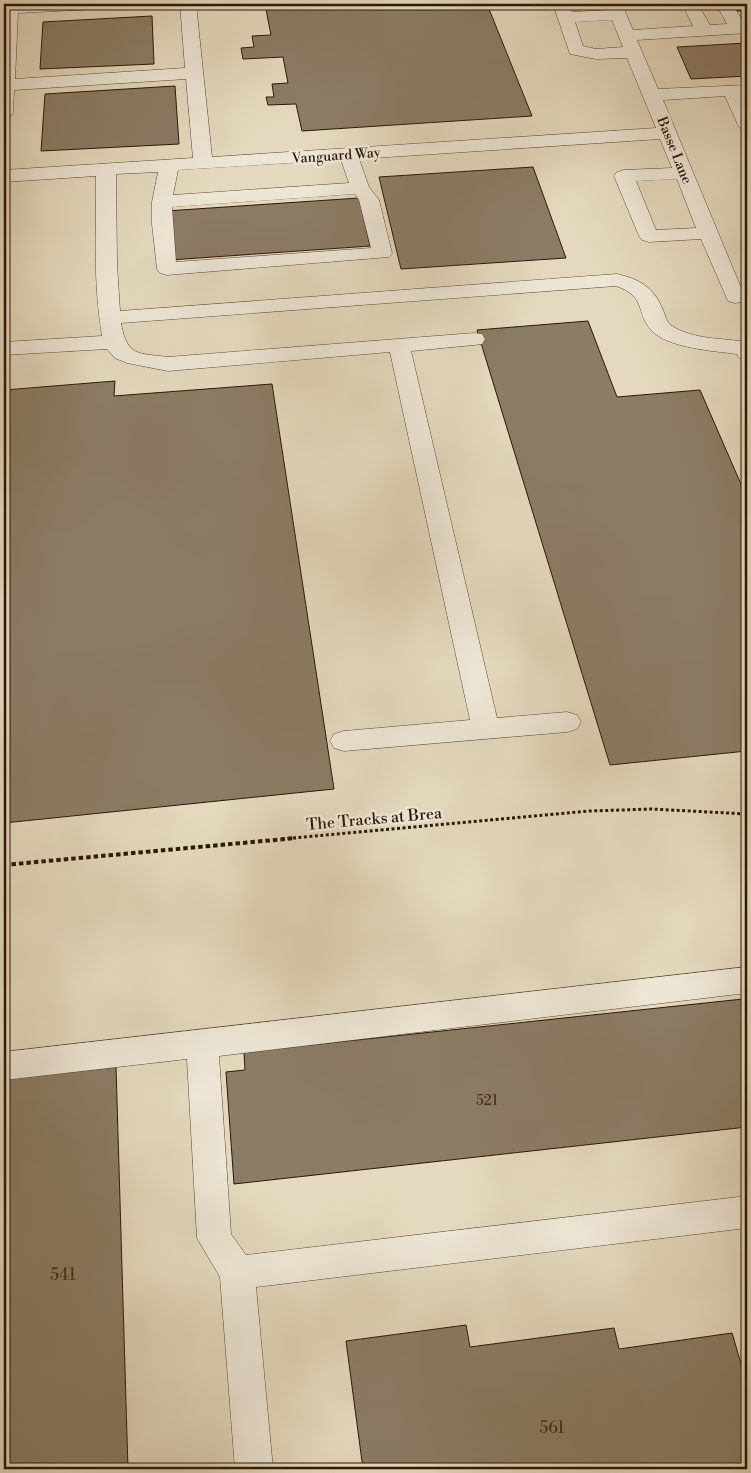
<svg xmlns="http://www.w3.org/2000/svg" width="751" height="1473" font-family="'Libre Bodoni',serif">
  <style>
    .building { fill: #8b7c66; stroke: #2b1706 }
    .lines { fill: none; stroke-linecap: round; stroke-linejoin: round }
    .minor-casing { stroke: #594834; stroke-width: 1 }
    .path-far1 { stroke: #2b1706; stroke-width: 3; stroke-dasharray: 3 2.5; stroke-linecap: butt }
    .path { stroke: #2b1706; stroke-width: 4; stroke-dasharray: 4.5 3; stroke-linecap: butt }
    .minor { fill: #ede6d5; fill-rule: evenodd }
    .labels { text-anchor: middle; stroke-width: 5; stroke-linejoin: round; paint-order: stroke }
    .far-street-label { font-size: 14px; fill: #2b1706; stroke: #ede6d5 }
    .number-label { font-size: 14px; fill: #43301e }
    .street-label { font-size: 16px; fill: #2b1706; stroke: #ede6d5 }
    .near-number-label { font-size: 16px; fill: #43301e }
  </style>
  <rect width="100%" height="100%" fill="#e4d9be"/>
  <filter id="stains"><feTurbulence type="fractalNoise" baseFrequency=".004" numOctaves="4"/><feColorMatrix values="0 0 0 0 .2 0 0 0 0 .09 0 0 0 0 .02 0 0 0 .5 -.17"/></filter>
  <radialGradient id="worn" r=".72"><stop offset=".6" stop-color="#630" stop-opacity="0"/><stop offset="1" stop-color="#630" stop-opacity=".3"/></radialGradient>
  <g class="building">
    <path d="M265,4H487L532,116L302,131L296,104L268,105L266,97H274L272,84L288,83L283,57L243,59L241,48L254,47L252,36L271,35Z"/>
    <path d="M732,4H747V11H737Z"/>
    <path d="M152,16L154,64L40,69L43,22Z"/>
    <path d="M747,43V76L691,79L677,47Z"/>
    <path d="M175,86L179,144L41,151L45,94Z"/>
    <path d="M533,167L566,258L401,269L379,177Z"/>
    <path d="M359,198L370,246L170,260L166,211Z"/>
    <path d="M588,321L617,397L700,390L747,498V751L610,765L477,330Z"/>
    <path d="M115,381L114,396L272,384L334,789L4,823V390Z"/>
    <path d="M743,999L747,1013V1127L234,1184L226,1072L245,1070L244,1052Z"/>
    <path d="M116,1067L128,1469H4V1079Z"/>
    <path d="M466,1325L470,1347L614,1328L619,1349L732,1333L747,1384V1469H363L346,1341Z"/>
  </g>
  <g class="lines">
    <defs>
      <g id="minor">
        <path d="M4,4H105L103,8L97,9L18,13L15,79L185,68L180,4H196L212,157L656,128L627,58L596,59L570,54L553,4H569L572,12L608,10L606,4H622L633,30L693,26L682,4H698L710,25L727,24L716,4H732L744,23H747V33L637,40L658,89L747,85V95L743,96L747,105V131L741,129L738,125L725,96L663,100L742,290L747,289V301L735,303L728,301L701,239L649,242L642,240L639,236L614,176L617,172L624,170L672,168L660,139L359,159L369,187L379,200L392,253L389,257L167,275L160,273L157,269L152,224V202L158,172L116,174L117,264L120,311L617,274C639,279 654,287 663,310C666,316 666,322 672,326C694,340 723,338 747,342V360L739,358L737,354C714,351 667,348 651,330C635,311 647,297 616,286L121,323C127,357 138,353 168,357L474,333L482,334L485,339L482,344L474,345L411,351L497,718L567,712L577,715L581,722L577,729L567,732L344,751L334,748L330,741L334,734L344,731L470,720L390,352L168,371L127,363L115,358L107,349L4,355V342L102,336C93,284 96,229 96,176L4,182V170L193,158L186,79L14,90L13,113L10,117L4,118ZM612,20L623,47L596,49L583,46L575,22ZM341,160L349,183L173,195L178,170ZM677,179L696,228L656,230L636,181ZM355,194L359,200L371,248L176,262L172,207Z"/>
        <path d="M747,967V993L219,1056L231,1234L246,1255L747,1196V1228L256,1287L273,1469H235L220,1277L197,1238L187,1059L4,1080V1052Z"/>
      </g>
    </defs>
    <use href="#minor" class="minor-casing"/>
    <path class="path-far1" d="M282,839L590,811L652,809L747,814"/>
    <path class="path" d="M4,865L296,838"/>
    <use href="#minor" class="minor"/>
  </g>
  <g class="labels">
    <g class="far-street-label">
      <text transform="translate(675 150) rotate(68)" y="5">Basse Lane</text>
      <text transform="translate(336 155) rotate(-4)" y="5">Vanguard Way</text>
    </g>
    <g class="number-label">
      <text x="487" y="1105">521</text>
    </g>
    <g class="street-label">
      <text transform="translate(374 818) rotate(-5)" y="6">The Tracks at Brea</text>
    </g>
    <g class="near-number-label">
      <text x="63" y="1280">541</text>
      <text x="552" y="1433">561</text>
    </g>
  </g>
  <rect width="751" height="1473" fill="none" stroke="#e4d9be" stroke-width="20"/>
  <rect x="5" y="5" width="741" height="1463" fill="none" stroke="#2b1706" stroke-width="2.5"/>
  <rect x="10" y="10" width="731" height="1453" fill="none" stroke="#2b1706"/>
  <rect width="100%" height="100%" filter="url(#stains)"/>
  <rect width="100%" height="100%" fill="url(#worn)"/>
</svg>
